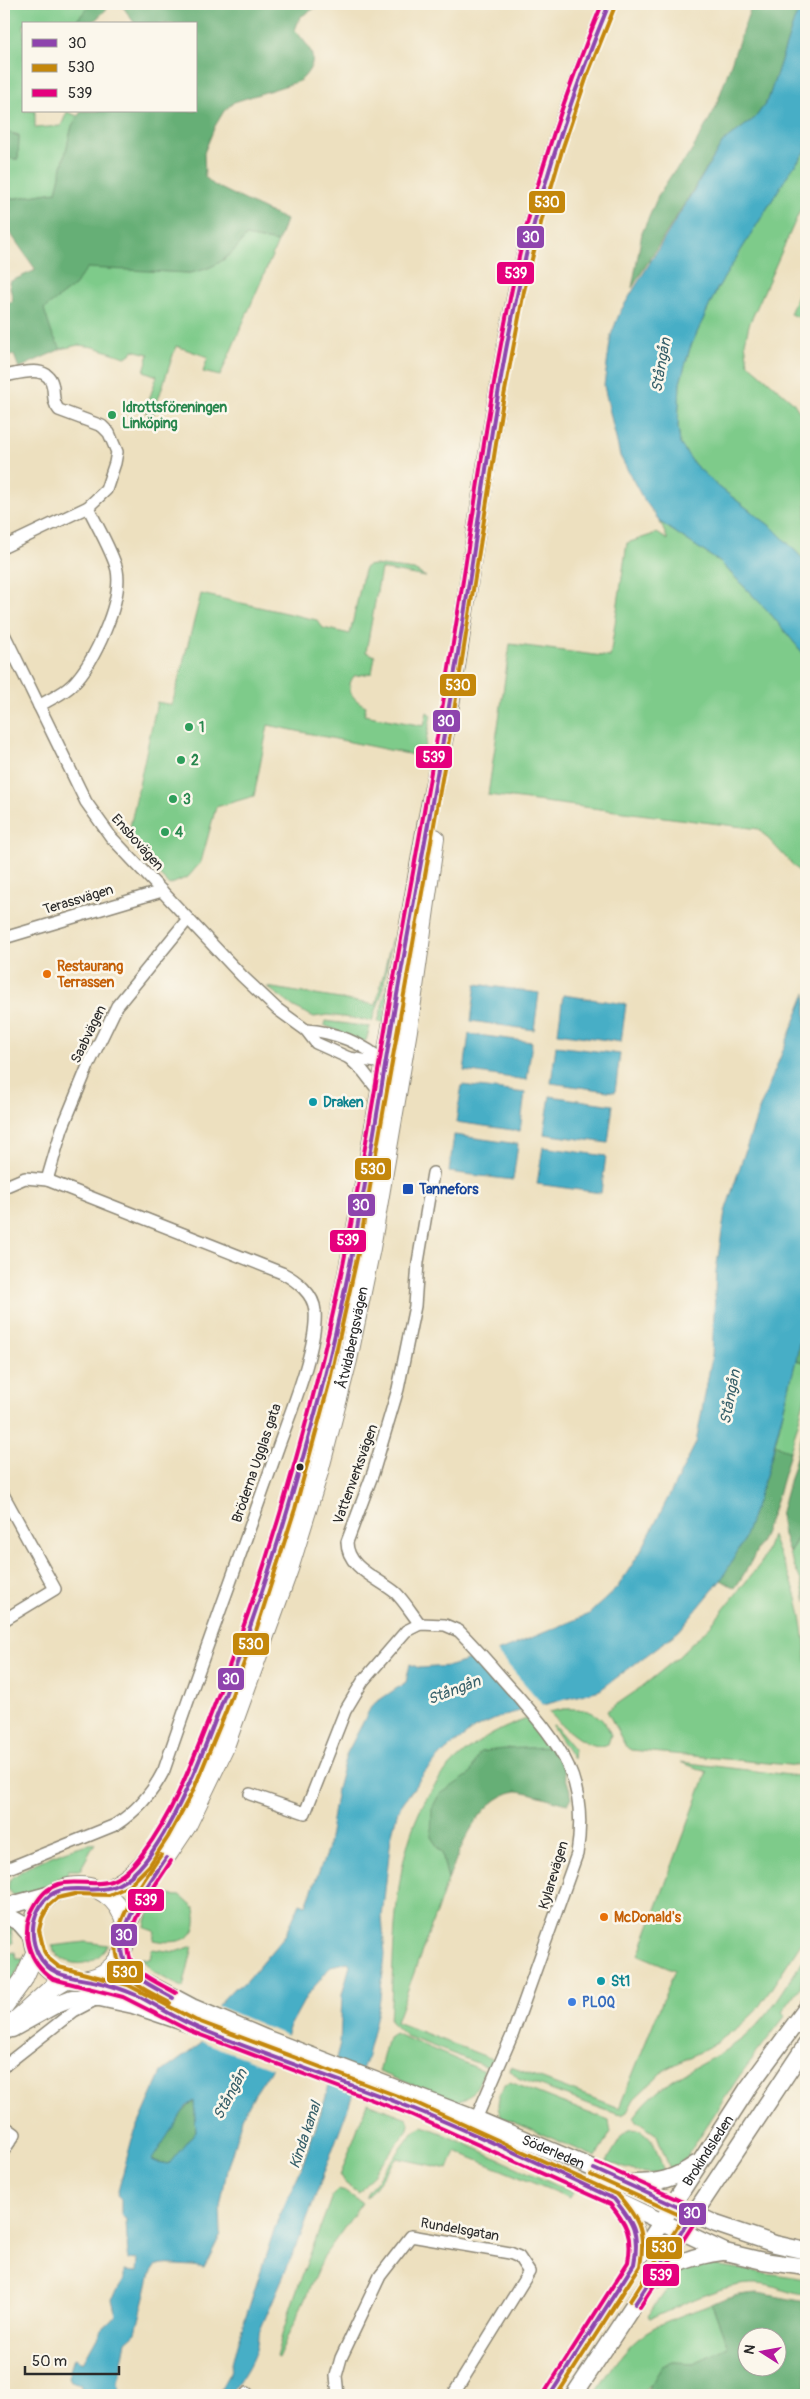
<svg xmlns="http://www.w3.org/2000/svg" width="810" height="2399" font-family="Pangolin,sans-serif">
  <style>
    .green { fill: #7ecb8a; stroke: #547b5a }
    .forest { fill: #66af76; stroke: #486d50; fill-rule: evenodd }
    .water { fill: #47aec6; stroke: #396c78; fill-rule: evenodd }
    .pier { fill: #ede0bf }
    .lines { fill: none; stroke-linecap: round; stroke-linejoin: round }
    .minor-casing { stroke: #8c8675; stroke-width: 14 }
    .secondary-casing { stroke: #8c8675; stroke-width: 19 }
    .primary-casing { stroke: #8c8675; stroke-width: 20 }
    .minor { stroke: #fff; stroke-width: 11 }
    .secondary { stroke: #fff; stroke-width: 16 }
    .primary { stroke: #fff; stroke-width: 18 }
    .bus-1-casing { stroke: #fbf7ec; stroke-width: 8 }
    .bus-2-casing { stroke: #fbf7ec; stroke-width: 8 }
    .bus-3-casing { stroke: #fbf7ec; stroke-width: 8 }
    .bus-1 { stroke: #8e44ad; stroke-width: 4 }
    .bus-2 { stroke: #c4870b; stroke-width: 4 }
    .bus-3 { stroke: #e5007d; stroke-width: 4 }
    .leisure-dot { fill: #2e9e5b; stroke: #fbf7ec; stroke-width: 2 }
    .food-dot { fill: #e8710a; stroke: #fbf7ec; stroke-width: 2 }
    .culture-dot { fill: #0f9aa8; stroke: #fbf7ec; stroke-width: 2 }
    .transit-dot { fill: #1a4fb4; stroke: #fbf7ec; stroke-width: 2 }
    .bus-dot { fill: #2b2b2b; stroke: #fbf7ec; stroke-width: 2 }
    .shop-dot { fill: #3f7fe0; stroke: #fbf7ec; stroke-width: 2 }
    .labels { text-anchor: middle; stroke-width: 5; stroke-linejoin: round; paint-order: stroke }
    .leisure-label { font-size: 14px; font-weight: bold; fill: #27864d; stroke: #fbf7ec; text-anchor: start }
    .street-label { font-size: 14px; fill: #2b2b2b; stroke: #fbf7ec }
    .food-label { font-size: 14px; font-weight: bold; fill: #c56008; stroke: #fbf7ec; text-anchor: start }
    .culture-label { font-size: 14px; font-weight: bold; fill: #0d838f; stroke: #fbf7ec; text-anchor: start }
    .transit-label { font-size: 14px; font-weight: bold; fill: #164399; stroke: #fbf7ec; text-anchor: start }
    .shop-label { font-size: 14px; font-weight: bold; fill: #366cbe; stroke: #fbf7ec; text-anchor: start }
    .water-label { font-size: 15px; font-style: italic; fill: #365f69; stroke: #fbf7ec }
    .line-badge { stroke: #fbf7ec; stroke-width: 2 }
    .badge-label { font-size: 14px; text-anchor: middle; font-weight: bold; fill: #fff }
  </style>
  <rect width="100%" height="100%" fill="#fbf7ec"/>
  <filter id="ink" filterUnits="userSpaceOnUse"><feTurbulence type="fractalNoise" baseFrequency=".02" numOctaves="2"/><feDisplacementMap in="SourceGraphic" scale="10" xChannelSelector="R" yChannelSelector="G"/><feConvolveMatrix kernelMatrix="1 2 1 2 8 2 1 2 1" color-interpolation-filters="sRGB"/></filter>
  <filter id="wash" filterUnits="userSpaceOnUse"><feTurbulence type="fractalNoise" baseFrequency=".0096" numOctaves="4" result="noise"/><feDisplacementMap in="SourceGraphic" scale="20" xChannelSelector="R" yChannelSelector="G"/><feGaussianBlur stdDeviation="1.12" result="paint"/><feColorMatrix in="noise" values="0 0 0 0 0 0 0 0 0 0 0 0 0 0 0 0 0 1.4 0 .05"/><feComposite in="paint" operator="in"/></filter>
  <g filter="url(#wash)">
    <rect width="100%" height="100%" fill="#ede0bf"/>
    <g class="green">
      <path d="M4,4H92L73,24H24V111H35V128L61,126L67,112L78,116L72,126L56,192L4,200V158L18,159L19,135L4,131Z"/>
      <path d="M806,151V197L749,325L745,343L748,363L793,402L806,422V562L773,528L719,487L695,465L680,444L678,426L680,383L690,348L717,289L789,173Z"/>
      <path d="M246,236L278,242L220,376L203,372L208,357L176,346L153,415L145,412L157,376L144,371L149,354L133,350L131,354L125,357L94,347L78,345L61,349L52,334L43,309L74,286L87,267L189,273C215,269 231,257 246,236Z"/>
      <path d="M806,272V320L790,314Z"/>
      <path d="M660,522L721,563L769,612L806,657V879L759,829L488,795L510,644L610,657L627,543L657,533L668,540Z"/>
      <path d="M374,565L414,570L426,577L381,569L366,652L375,656L372,673L354,676C344,689 353,700 366,706L364,715L424,726L427,712L431,715L423,757L268,725L254,796L216,807L201,862L188,877L169,885L127,841L157,702L172,705L201,594L317,620L323,628L350,634L364,570L367,566Z"/>
      <path d="M392,938L382,994L372,1021L328,1015L314,1017L294,1007L267,987L376,1005Z"/>
      <path d="M396,951L383,1023L378,1022Z"/>
      <path d="M325,1021L370,1027L366,1041H360L324,1025Z"/>
      <path d="M796,1360L806,1363V1394L790,1452L775,1444Z"/>
      <path d="M806,1420V1462L796,1457Z"/>
      <path d="M806,1522V1602L801,1581L789,1554Z"/>
      <path d="M772,1535C777,1554 788,1570 794,1588C810,1637 810,1712 802,1762L799,1766L631,1750L626,1747L607,1711L639,1689L676,1659L711,1625L761,1563Z"/>
      <path d="M564,1709C587,1708 602,1712 611,1735L608,1744C588,1753 562,1726 549,1712Z"/>
      <path d="M529,1718L552,1747L518,1750L508,1748L456,1784L431,1837L442,1853L448,1880L396,2022L495,2060L490,2068L406,2036L390,2021C398,1896 385,1768 529,1718Z"/>
      <path d="M554,1725L574,1749L573,1759L552,1726Z"/>
      <path d="M680,1762L806,1777V1935L769,1992L755,2012L741,2025L716,2043L663,2071L634,2099L627,2112L622,2115L616,2114L518,2078L510,2070L511,2067L619,2108L675,1970L639,1955L707,1772Z"/>
      <path d="M95,1843L80,1870H68V1877L27,1894L13,1895L8,1889L9,1882C21,1865 74,1846 95,1843Z"/>
      <path d="M165,1895L181,1896L195,1909C202,1941 178,1945 153,1940L155,1931L145,1928C147,1914 152,1901 165,1895Z"/>
      <path d="M4,1923L17,1930L11,1931L13,1943L4,1945Z"/>
      <path d="M86,1942L108,1945C95,1968 65,1971 51,1946Z"/>
      <path d="M193,1946L183,1988L153,1972L142,1958L150,1959L152,1949L175,1952Z"/>
      <path d="M15,1952L16,1959H24L4,1994V1954Z"/>
      <path d="M806,1955L800,1988L782,2012L786,2015L740,2075L685,2159L671,2172L657,2135L636,2121L634,2117C662,2078 698,2069 735,2044C767,2022 786,1986 806,1955Z"/>
      <path d="M394,2033L484,2071C478,2085 472,2101 455,2101L379,2072L388,2037Z"/>
      <path d="M510,2082L609,2121L611,2132L596,2157L502,2117C494,2106 500,2096 504,2084Z"/>
      <path d="M367,2103L407,2118L409,2123L408,2129L359,2193L346,2184L340,2176Z"/>
      <path d="M423,2126L442,2133L573,2193L570,2198L455,2151L448,2169L397,2158L366,2198L367,2193L415,2130Z"/>
      <path d="M631,2129C654,2131 658,2154 664,2173C642,2175 628,2170 607,2161L622,2136Z"/>
      <path d="M490,2134L654,2203L653,2206L592,2178L558,2166Z"/>
      <path d="M338,2190L346,2192L362,2203L324,2256L278,2358L276,2357C290,2301 313,2249 332,2196Z"/>
      <path d="M700,2263L806,2279V2295C789,2294 774,2285 757,2284C723,2282 681,2306 650,2319L648,2316L681,2270Z"/>
      <path d="M712,2304L728,2347L694,2363L673,2362L646,2389L645,2395H594C607,2376 620,2353 638,2338C659,2321 688,2314 712,2304Z"/>
    </g>
    <g class="forest">
      <path d="M92,4H112L91,24H73Z"/>
      <path d="M121,4H322L300,17L295,30C311,49 322,60 300,81L234,102L224,111L215,126L204,153L205,177L214,185L286,220L278,242L246,236C231,257 215,269 189,273L87,268L74,286L44,309L52,334L61,349L19,368L14,355L4,357V304L13,301L9,282L36,270L4,224V200L56,192L72,126L81,111H196V24H135Z"/>
      <path d="M752,4H803L794,21L768,100L755,118L723,142L632,288L642,233L659,194L672,174L690,154L715,109Z"/>
      <path d="M4,131L19,136L18,159L4,158Z"/>
      <path d="M806,1303V1363L796,1360Z"/>
      <path d="M775,1444L790,1452C776,1503 765,1544 735,1588L721,1580C746,1536 762,1493 775,1444Z"/>
      <path d="M796,1457L806,1462V1522L789,1553L783,1535L780,1515Z"/>
      <path d="M552,1747L563,1768L572,1797L568,1804C558,1802 523,1790 516,1791C478,1799 460,1849 448,1880L442,1853L431,1837L432,1808L439,1795L470,1774L480,1752C504,1748 527,1748 552,1747Z"/>
      <path d="M195,2101L196,2131L169,2164L150,2160C165,2142 175,2114 195,2101Z"/>
      <path d="M758,2293L806,2302V2395H645L662,2366L673,2362L694,2363L728,2347L712,2304C727,2296 741,2294 758,2293ZM748,2336H778V2366H748Z"/>
    </g>
    <g class="water">
      <path d="M803,4H806V151L789,173L717,289L690,348L680,383L678,426L680,444L695,465L719,487L773,528L806,562V657L769,612L721,563L660,522L641,495L620,456L604,386L611,335L620,312L723,142L755,118L768,100L794,21Z"/>
      <path d="M476,984L539,993L534,1030L471,1021Z"/>
      <path d="M806,993V1303L796,1360L768,1469L743,1542L721,1580L679,1631L600,1690L505,1715L475,1728L446,1750L425,1772L398,1810L391,1837L382,1917L385,1955L379,2006L367,2056L301,2235L258,2335C258,2357 242,2377 230,2395H217L230,2372L237,2344L276,2224L301,2169L325,2100L340,2044L342,1995L350,1965L348,1962L331,1966L306,1997L289,2028L277,2060L254,2095L242,2118L227,2170L220,2207L221,2234L204,2268L193,2266L157,2264L151,2273L136,2332L126,2341L118,2383L121,2395H81V2384L70,2381L68,2377L74,2358L83,2362L101,2330L116,2316L112,2299L124,2280V2271L137,2272L138,2260L128,2259L126,2220L121,2214V2199L117,2195L132,2139L162,2072L202,2043L218,2005L234,1988L244,1984L286,1934L300,1903L306,1905L327,1851L337,1789L346,1755L372,1705L406,1682L410,1664L419,1668L450,1666L502,1650L589,1614L617,1588L641,1551L696,1443L712,1356L716,1271L725,1212L759,1110ZM194,2101L196,2131L169,2164L151,2161L186,2107Z"/>
      <path d="M563,995L626,1004L621,1042L558,1033Z"/>
      <path d="M469,1034L532,1042L527,1080L464,1071Z"/>
      <path d="M556,1046L620,1054L615,1092L551,1083Z"/>
      <path d="M462,1085L525,1093L520,1131L456,1122Z"/>
      <path d="M550,1096L613,1105L608,1143L544,1134Z"/>
      <path d="M454,1135L518,1144L513,1180L449,1172Z"/>
      <path d="M543,1147L606,1156L601,1193L537,1184Z"/>
    </g>
    <g class="pier">
      <path d="M495,1650L544,1706L524,1712L475,1656Z"/>
      <path d="M215,2005L288,2036L274,2069L200,2041Z"/>
    </g>
  </g>
  <g filter="url(#ink)">
    <g class="lines">
      <defs>
        <g id="minor">
          <path d="M4,376C21,373 50,363 53,388C54,397 53,403 59,410L102,426L109,433L117,452L115,463L106,490L88,507L4,547"/>
          <path d="M4,634L86,802L111,837L242,976L277,1009L306,1030L316,1043L349,1058L390,1064"/>
          <path d="M39,706C50,699 63,694 72,685C94,663 123,601 117,570C113,553 96,524 88,507"/>
          <path d="M4,938L162,891"/>
          <path d="M306,1030C333,1031 365,1044 385,1063"/>
          <path d="M349,1058L363,1071L380,1093"/>
          <path d="M47,1180L62,1129L88,1066L117,1006L188,919"/>
          <path d="M4,1187L25,1178L47,1180L282,1273C296,1280 314,1294 315,1311C318,1346 291,1411 279,1445C241,1554 201,1661 164,1770C152,1794 137,1811 115,1825L4,1870"/>
          <path d="M4,1496L55,1589L4,1620"/>
          <path d="M420,1624C412,1614 405,1602 396,1593C378,1578 347,1568 347,1542L373,1473L398,1389L415,1306L418,1262L433,1173"/>
          <path d="M250,1794L305,1813L345,1711L363,1681L406,1631L420,1624L445,1625L459,1631C479,1651 497,1673 516,1694C562,1747 589,1780 577,1854L513,2033L473,2126"/>
          <path d="M4,2066L74,2011L95,2000"/>
          <path d="M4,2126L15,2134L4,2150"/>
          <path d="M247,2395V2393"/>
          <path d="M338,2395L336,2376L341,2358L380,2276L411,2236L510,2253L519,2257L529,2272L453,2395"/>
        </g>
        <g id="secondary">
          <path d="M4,1907L55,1893"/>
          <path d="M4,1914L20,1923L33,1938"/>
          <path id="s1" d="M121,1953L128,1967L141,1980L192,2007L265,2038L476,2119L628,2183L716,2224L775,2244L806,2251"/>
          <path d="M84,1980L117,1987L150,2003"/>
          <path d="M12,2029L59,2003L72,1998H100L133,2005L186,2023L422,2112L614,2199L725,2252L763,2261L806,2267"/>
          <path d="M632,2183C658,2183 675,2179 696,2164"/>
          <path d="M619,2204C635,2224 640,2232 635,2259"/>
          <path d="M656,2279C679,2261 693,2256 722,2252"/>
          <path id="s2" d="M550,2395L748,2088L806,2009"/>
          <path d="M574,2395L806,2045"/>
        </g>
        <g id="primary">
          <circle cx="79" cy="1933" r="47"/>
          <path d="M101,1891C124,1884 140,1869 154,1849C182,1809 200,1760 218,1715C264,1598 303,1477 330,1354C357,1235 376,1113 397,993C407,937 416,882 426,826C434,784 444,742 451,699C472,565 489,430 516,297C537,197 569,98 609,4"/>
          <path id="s3" d="M126,1928L142,1893L187,1826L224,1749L289,1569L319,1472L348,1360L371,1248L408,1030L435,838"/>
          <path d="M4,2006L23,1980L36,1951"/>
          <path d="M4,2031L53,1987L68,1978"/>
        </g>
      </defs>
      <use href="#minor" class="minor-casing"/>
      <use href="#secondary" class="secondary-casing"/>
      <use href="#primary" class="primary-casing"/>
      <use href="#minor" class="minor"/>
      <use href="#secondary" class="secondary"/>
      <use href="#primary" class="primary"/>
      <defs>
        <g id="bus-1">
          <path d="M166,1858C150,1883 105,1939 129,1968C140,1982 158,1989 173,1998"/>
          <path d="M594,2169L693,2214L635,2304"/>
          <path d="M550,2395L634,2264C640,2233 633,2222 614,2199C548,2168 482,2136 414,2109C342,2080 268,2057 196,2027C175,2018 156,2005 136,1995C124,1990 111,1985 97,1982C74,1977 50,1978 38,1954C32,1942 31,1927 36,1915C54,1871 89,1900 119,1884C139,1874 153,1851 164,1833C189,1790 207,1742 225,1695C263,1597 293,1497 320,1395C354,1267 373,1136 395,1006C418,875 444,745 464,615C483,493 498,371 527,251C548,166 576,84 609,4"/>
        </g>
        <g id="bus-2">
          <path d="M161,1855C142,1883 100,1936 123,1970C133,1986 154,1994 170,2003"/>
          <path d="M591,2175L684,2217L630,2301"/>
          <path d="M557,2395L640,2266C646,2233 640,2220 618,2195L416,2103L195,2020L128,1985L59,1967L48,1958L44,1951L39,1930L42,1918L49,1905L57,1898L75,1894L109,1895L129,1886L149,1866L168,1837L193,1791L226,1711L256,1631L295,1509L329,1384L359,1249L453,717L501,412L524,291L542,219L563,147L587,76L615,6"/>
        </g>
        <g id="bus-3">
          <path d="M171,1861C157,1884 116,1935 132,1962C141,1977 161,1984 176,1993"/>
          <path d="M597,2163L696,2208L699,2212L698,2217L640,2307"/>
          <path d="M545,2392L628,2262C633,2236 626,2223 610,2204L412,2115L190,2031L123,1997L53,1979C28,1962 19,1931 35,1905C41,1895 47,1888 59,1884C76,1879 94,1887 111,1881C125,1876 135,1864 143,1853C173,1813 191,1765 209,1719C238,1646 263,1572 285,1497C305,1428 324,1359 338,1289C359,1192 374,1093 391,995C412,875 435,756 454,637C475,510 490,383 519,257C539,170 568,86 602,4"/>
        </g>
      </defs>
      <use href="#bus-1" class="bus-1-casing"/>
      <use href="#bus-2" class="bus-2-casing"/>
      <use href="#bus-3" class="bus-3-casing"/>
      <use href="#bus-1" class="bus-1"/>
      <use href="#bus-2" class="bus-2"/>
      <use href="#bus-3" class="bus-3"/>
    </g>
  </g>
  <g class="leisure-dot">
    <circle cx="112" cy="415" r="5"/>
    <circle cx="189" cy="727" r="5"/>
    <circle cx="181" cy="760" r="5"/>
    <circle cx="173" cy="799" r="5"/>
    <circle cx="165" cy="832" r="5"/>
  </g>
  <g class="food-dot">
    <circle cx="47" cy="974" r="5"/>
    <circle cx="604" cy="1917" r="5"/>
  </g>
  <g class="culture-dot">
    <circle cx="313" cy="1102" r="5"/>
    <circle cx="601" cy="1981" r="5"/>
  </g>
  <rect class="transit-dot" x="402" y="1183" width="12" height="12" rx="2.5"/>
  <circle class="bus-dot" cx="300" cy="1467" r="4.5"/>
  <circle class="shop-dot" cx="572" cy="2002" r="5"/>
  <g class="labels">
    <g class="leisure-label">
      <text x="122" y="412">Idrottsföreningen<tspan x="122" dy="16">Linköping</tspan></text>
      <text x="199" y="732">1</text>
      <text x="191" y="765">2</text>
      <text x="183" y="804">3</text>
      <text x="175" y="837">4</text>
    </g>
    <g class="street-label">
      <text transform="translate(138 842) rotate(48)" y="5">Ensbovägen</text>
      <text transform="translate(78 899) rotate(-17)" y="5">Terassvägen</text>
      <text transform="translate(88 1034) rotate(-64)" y="5">Saabvägen</text>
      <text dy="5" stroke="none"><textPath href="#s3" startOffset="636">Åtvidabergsvägen</textPath></text>
      <text transform="translate(256 1463) rotate(-71)" y="5">Bröderna Ugglas gata</text>
      <text transform="translate(355 1474) rotate(-70)" y="5">Vattenverksvägen</text>
      <text transform="translate(553 1875) rotate(-73)" y="5">Kylarevägen</text>
      <text dy="5" stroke="none"><textPath href="#s2" startOffset="291">Brokindsleden</textPath></text>
      <text dy="5" stroke="none"><textPath href="#s1" startOffset="481">Söderleden</textPath></text>
      <text transform="translate(460 2229) rotate(10)" y="5">Rundelsgatan</text>
    </g>
    <g class="food-label">
      <text x="57" y="971">Restaurang<tspan x="57" dy="16">Terrassen</tspan></text>
      <text x="614" y="1922">McDonald's</text>
    </g>
    <g class="culture-label">
      <text x="323" y="1107">Draken</text>
      <text x="611" y="1986">St1</text>
    </g>
    <g class="transit-label">
      <text x="419" y="1194">Tannefors</text>
    </g>
    <g class="shop-label">
      <text x="582" y="2007">PLOQ</text>
    </g>
    <g class="water-label">
      <text transform="translate(661 365) rotate(-80)" y="5">Stångån</text>
      <text transform="translate(730 1397) rotate(-79)" y="5">Stångån</text>
      <text transform="translate(454 1690) rotate(-21)" y="5">Stångån</text>
      <text transform="translate(230 2094) rotate(-62)" y="5">Stångån</text>
      <text transform="translate(305 2135) rotate(-71)" y="5">Kinda kanal</text>
    </g>
  </g>
  <g class="line-badge">
    <rect x="528" y="190" width="38" height="24" rx="5" fill="#c4870b"/>
    <rect x="516" y="225" width="29" height="24" rx="5" fill="#8e44ad"/>
    <rect x="496" y="261" width="39" height="24" rx="5" fill="#e5007d"/>
    <rect x="439" y="673" width="38" height="24" rx="5" fill="#c4870b"/>
    <rect x="432" y="709" width="29" height="24" rx="5" fill="#8e44ad"/>
    <rect x="415" y="745" width="38" height="24" rx="5" fill="#e5007d"/>
    <rect x="354" y="1157" width="38" height="24" rx="5" fill="#c4870b"/>
    <rect x="347" y="1193" width="29" height="24" rx="5" fill="#8e44ad"/>
    <rect x="329" y="1229" width="38" height="24" rx="5" fill="#e5007d"/>
    <rect x="232" y="1632" width="38" height="24" rx="5" fill="#c4870b"/>
    <rect x="217" y="1667" width="28" height="24" rx="5" fill="#8e44ad"/>
    <rect x="127" y="1888" width="38" height="24" rx="5" fill="#e5007d"/>
    <rect x="110" y="1923" width="28" height="24" rx="5" fill="#8e44ad"/>
    <rect x="106" y="1960" width="38" height="24" rx="5" fill="#c4870b"/>
    <rect x="678" y="2202" width="29" height="24" rx="5" fill="#8e44ad"/>
    <rect x="645" y="2236" width="38" height="24" rx="5" fill="#c4870b"/>
    <rect x="642" y="2263" width="38" height="24" rx="5" fill="#e5007d"/>
  </g>
  <g class="badge-label">
    <text x="547" y="207">530</text>
    <text x="531" y="242">30</text>
    <text x="516" y="278">539</text>
    <text x="458" y="690">530</text>
    <text x="446" y="726">30</text>
    <text x="434" y="762">539</text>
    <text x="373" y="1174">530</text>
    <text x="361" y="1210">30</text>
    <text x="348" y="1245">539</text>
    <text x="251" y="1649">530</text>
    <text x="231" y="1684">30</text>
    <text x="146" y="1905">539</text>
    <text x="124" y="1940">30</text>
    <text x="125" y="1977">530</text>
    <text x="692" y="2218">30</text>
    <text x="664" y="2252">530</text>
    <text x="661" y="2280">539</text>
  </g>
  <rect width="810" height="2399" fill="none" stroke="#fbf7ec" stroke-width="20"/>
  <rect x="22" y="22" width="175" height="90" fill="#fbf7ec" stroke="#a8a59f"/>
  <rect x="32" y="39" width="25" height="8" fill="#8e44ad" stroke="#a8a59f"/>
  <text x="68" y="48" font-size="15" fill="#2b2b2b">30</text>
  <rect x="32" y="64" width="25" height="8" fill="#c4870b" stroke="#a8a59f"/>
  <text x="68" y="72" font-size="15" fill="#2b2b2b">530</text>
  <rect x="32" y="89" width="25" height="8" fill="#e5007d" stroke="#a8a59f"/>
  <text x="68" y="98" font-size="15" fill="#2b2b2b">539</text>
  <g transform="translate(762 2352) rotate(281)"><circle r="24" fill="#fbf7ec" stroke="#a8a59f"/>
  <path d="M0-4L9 19L0 12L-9 19Z" fill="#b5179e"/>
  <text y="-8" font-size="14" font-weight="bold" text-anchor="middle" fill="#2b2b2b">N</text>
  </g>
  <path d="M25 2366v8h94v-8" fill="none" stroke="#2b2b2b" stroke-width="2.5"/>
  <text x="32" y="2366" font-size="15" fill="#2b2b2b" stroke="#fbf7ec" stroke-width="4" paint-order="stroke">50 m</text>
</svg>
